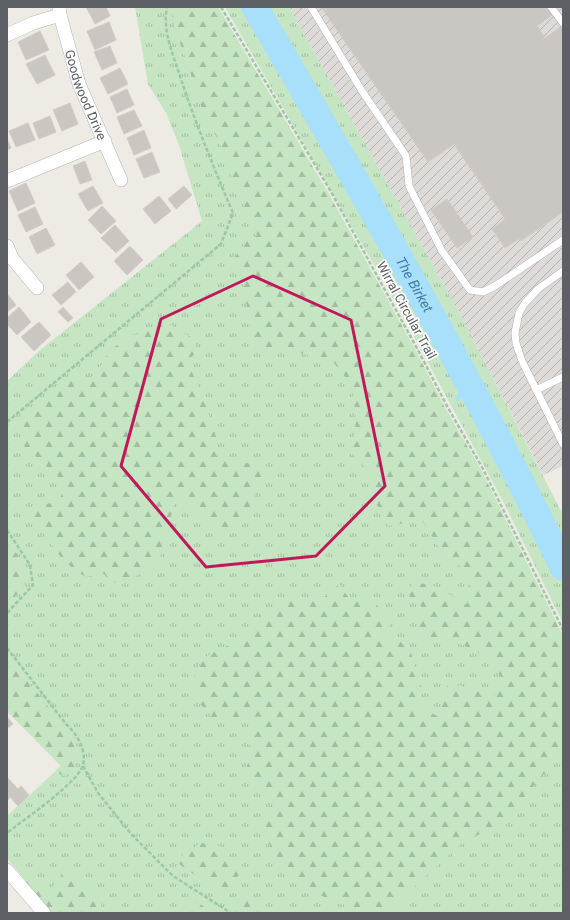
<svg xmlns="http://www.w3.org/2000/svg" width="570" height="920" font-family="Roboto,sans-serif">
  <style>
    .industrial { fill: url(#industrial-furrows) }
    .grass { fill: url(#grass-tufts) }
    .forest { fill: url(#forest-firs) }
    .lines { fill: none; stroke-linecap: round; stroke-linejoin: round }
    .stream { stroke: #a8dffb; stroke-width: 4.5 }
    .river { stroke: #a8dffb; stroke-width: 27 }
    .building { fill: #cac6c1; stroke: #d3cdc3 }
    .lane-casing { stroke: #b0b3b7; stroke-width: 8 }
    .street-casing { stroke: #b0b3b7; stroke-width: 14 }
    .path { stroke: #9dc8a5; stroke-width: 2.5; stroke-dasharray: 4 2; stroke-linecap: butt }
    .lane { stroke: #fff; stroke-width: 7 }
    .street { stroke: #fff; stroke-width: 13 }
    .marked { fill: none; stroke: #c2185b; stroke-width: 3; stroke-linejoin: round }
    .labels { text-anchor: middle; stroke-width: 3.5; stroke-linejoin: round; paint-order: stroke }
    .street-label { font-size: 13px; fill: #5d6165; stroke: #fff }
    .water-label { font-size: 14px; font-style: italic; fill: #427ba4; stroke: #fff }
  </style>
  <defs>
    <pattern id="industrial-furrows" width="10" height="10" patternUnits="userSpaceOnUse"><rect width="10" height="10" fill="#dddad7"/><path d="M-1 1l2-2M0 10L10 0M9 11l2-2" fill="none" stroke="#b6b4b2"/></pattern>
    <pattern id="grass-tufts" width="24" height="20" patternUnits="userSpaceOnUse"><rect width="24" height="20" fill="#c6e5c3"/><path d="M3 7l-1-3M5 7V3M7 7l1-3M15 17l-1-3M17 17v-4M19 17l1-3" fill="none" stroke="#a4bda2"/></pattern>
    <pattern id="forest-firs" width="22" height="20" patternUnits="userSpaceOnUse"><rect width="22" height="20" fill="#c6e5c3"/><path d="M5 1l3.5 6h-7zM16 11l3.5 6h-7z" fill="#a4bda2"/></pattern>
  </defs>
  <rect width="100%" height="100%" fill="#eeebe5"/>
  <path class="industrial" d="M289,7H563V466L543,475L460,314Z"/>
  <g class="grass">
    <path d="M135,7H218L327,191L417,353L446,410L480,468L563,636V913H52L7,858V816L61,766L7,711V381L40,350L202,221L179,145L166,113L148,84Z"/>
    <path d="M225,7H289L460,314L563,515V623L504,503L388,289Z"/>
  </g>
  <g class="forest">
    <path d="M175,7H218L327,191L417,353L446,410L480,468L563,636V751L492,836L480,834L462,843L386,913C350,913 292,886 268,859L271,851L264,815L278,798L248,770V750L259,716L230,719L213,718L196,699L192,682L203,658L239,640L262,614L286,596L321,600L339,584L351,601L377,605L390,623L385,640L395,636L411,653L421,685L419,708L440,717L442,697L449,683L496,695L501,677L489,658L451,639L425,642L417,629L423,608L407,594L412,583L431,584L467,604L470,573L444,556L422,520L388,526L375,501L374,477L352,454L356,419L352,386L334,363L297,352L275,350L252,343L244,287L234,259L246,241L258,235L232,181L226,156L196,96L189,66L177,36L172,16Z"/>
    <path d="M167,323L194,339L196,351L188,363L204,400L216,437V455L235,462L261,464V481L245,523L227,533L210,528L186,498L175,501C171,514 163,558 155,566C142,576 127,579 112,583L103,573L86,577C56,559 53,544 33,518L41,505L57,502L68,486L22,444L23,416L48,398L66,379L95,377L109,351L126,338Z"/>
    <path d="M7,543L20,558L26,584L7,605Z"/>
    <path d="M7,655L60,722L79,750L75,767L66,776L61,775L56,770L61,766L7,711Z"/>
    <path d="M201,843L220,846L239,875L227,889L207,884L178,863L184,853Z"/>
    <path d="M63,868L101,899V913H52L24,880L30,879L47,892L60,880Z"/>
    <path d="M240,896L252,898L267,913H229L234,908L233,902Z"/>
    <path d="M199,903L212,913H180L190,905Z"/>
  </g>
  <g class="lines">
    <path class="stream" d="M458,399L467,380"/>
    <path class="river" id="s1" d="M255,7C362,191 470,375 563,567"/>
  </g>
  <g class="building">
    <path d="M86,7H106L110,16L95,24Z"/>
    <path d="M321,7H546L552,15L537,26L545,38L563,25V212L521,241L519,239L505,248L492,229L505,219L454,144L428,162Z"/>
    <path d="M109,22L116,40L95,50L87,31Z"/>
    <path d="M40,31L49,50L26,60L18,42Z"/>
    <path d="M110,46L117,63L102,70L94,52Z"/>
    <path d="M45,55L55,75L37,84L26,64Z"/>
    <path d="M120,68L128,84L108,94L100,78Z"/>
    <path d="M127,89L134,105L117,113L110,97Z"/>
    <path d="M70,103L78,124L62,131L53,110Z"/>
    <path d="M134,110L142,126L124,134L117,117Z"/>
    <path d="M50,116L56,132L39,139L33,123Z"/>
    <path d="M28,123L35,140L16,147L9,131Z"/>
    <path d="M144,130L151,148L134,155L127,138Z"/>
    <path d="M7,139L11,148L7,150Z"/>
    <path d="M152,152L160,172L144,178L136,159Z"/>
    <path d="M85,161L92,180L80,184L73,166Z"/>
    <path d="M26,183L35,203L18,211L9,191Z"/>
    <path d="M93,186L103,203L88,211L78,194Z"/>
    <path d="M184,186L192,195L176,209L168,199Z"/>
    <path d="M159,196L171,211L155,224L143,209Z"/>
    <path d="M447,199L473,237L457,248L431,210Z"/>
    <path d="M102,206L116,221L101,234L88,220Z"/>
    <path d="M35,207L43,224L26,232L18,215Z"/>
    <path d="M115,225L129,241L116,253L101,238Z"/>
    <path d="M46,228L55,245L37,254L29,237Z"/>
    <path d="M130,246L143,260L127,275L114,261Z"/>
    <path d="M81,262L94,277L79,290L66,275Z"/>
    <path d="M68,282L76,292L61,305L52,295Z"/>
    <path d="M7,294L16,305L7,312Z"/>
    <path d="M19,307L31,322L17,335L7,324V318Z"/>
    <path d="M63,307L73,318L68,322L58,312Z"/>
    <path d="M39,322L51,335L34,351L21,337Z"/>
    <path d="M7,717L13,724L7,729Z"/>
    <path d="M7,777L18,789L21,786L29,795L18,806L10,797L7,801Z"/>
  </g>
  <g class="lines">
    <defs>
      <g id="lane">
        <path d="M311,7L362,91L406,156L409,186L442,251L470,290L483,292L495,286L563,240"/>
        <path d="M551,7L563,23"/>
        <path d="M563,271L538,289L525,303L519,313L515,333L516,343L522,361L563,444"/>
        <path d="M536,390L563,377"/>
      </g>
      <g id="street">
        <path id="s2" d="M59,7L60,15L79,84L121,180"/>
        <path d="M7,35L33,23L60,15"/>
        <path d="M7,181L105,141"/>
        <path d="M7,246L12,258L37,288"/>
        <path d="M7,870L44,913"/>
      </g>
    </defs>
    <use href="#lane" class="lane-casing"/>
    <use href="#street" class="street-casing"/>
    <g class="path">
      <path d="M221,7L330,190L419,352L448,408L482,467L563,630"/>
      <path d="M7,422L221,244L233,213C214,168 195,122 180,76C173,54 162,30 167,7"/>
      <path d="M7,530L30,565L33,585L7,613"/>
      <path d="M7,648L66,724C77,734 87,750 83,765C79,782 22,821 7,833"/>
      <path d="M83,766L98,793L132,835L173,876L231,913"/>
    </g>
    <use href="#lane" class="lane"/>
    <use href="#street" class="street"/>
  </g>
  <path class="marked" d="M253,276L351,320L385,486L316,556L206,567L121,466L161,319Z"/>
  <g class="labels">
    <g class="street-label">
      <text dy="5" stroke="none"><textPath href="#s2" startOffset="92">Goodwood Drive</textPath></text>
      <text transform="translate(407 310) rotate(61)" y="5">Wirral Circular Trail</text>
    </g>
    <g class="water-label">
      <text dy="5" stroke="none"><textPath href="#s1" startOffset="320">The Birket</textPath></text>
    </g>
  </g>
  <rect width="570" height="920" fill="none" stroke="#5d6165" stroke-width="16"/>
</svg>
